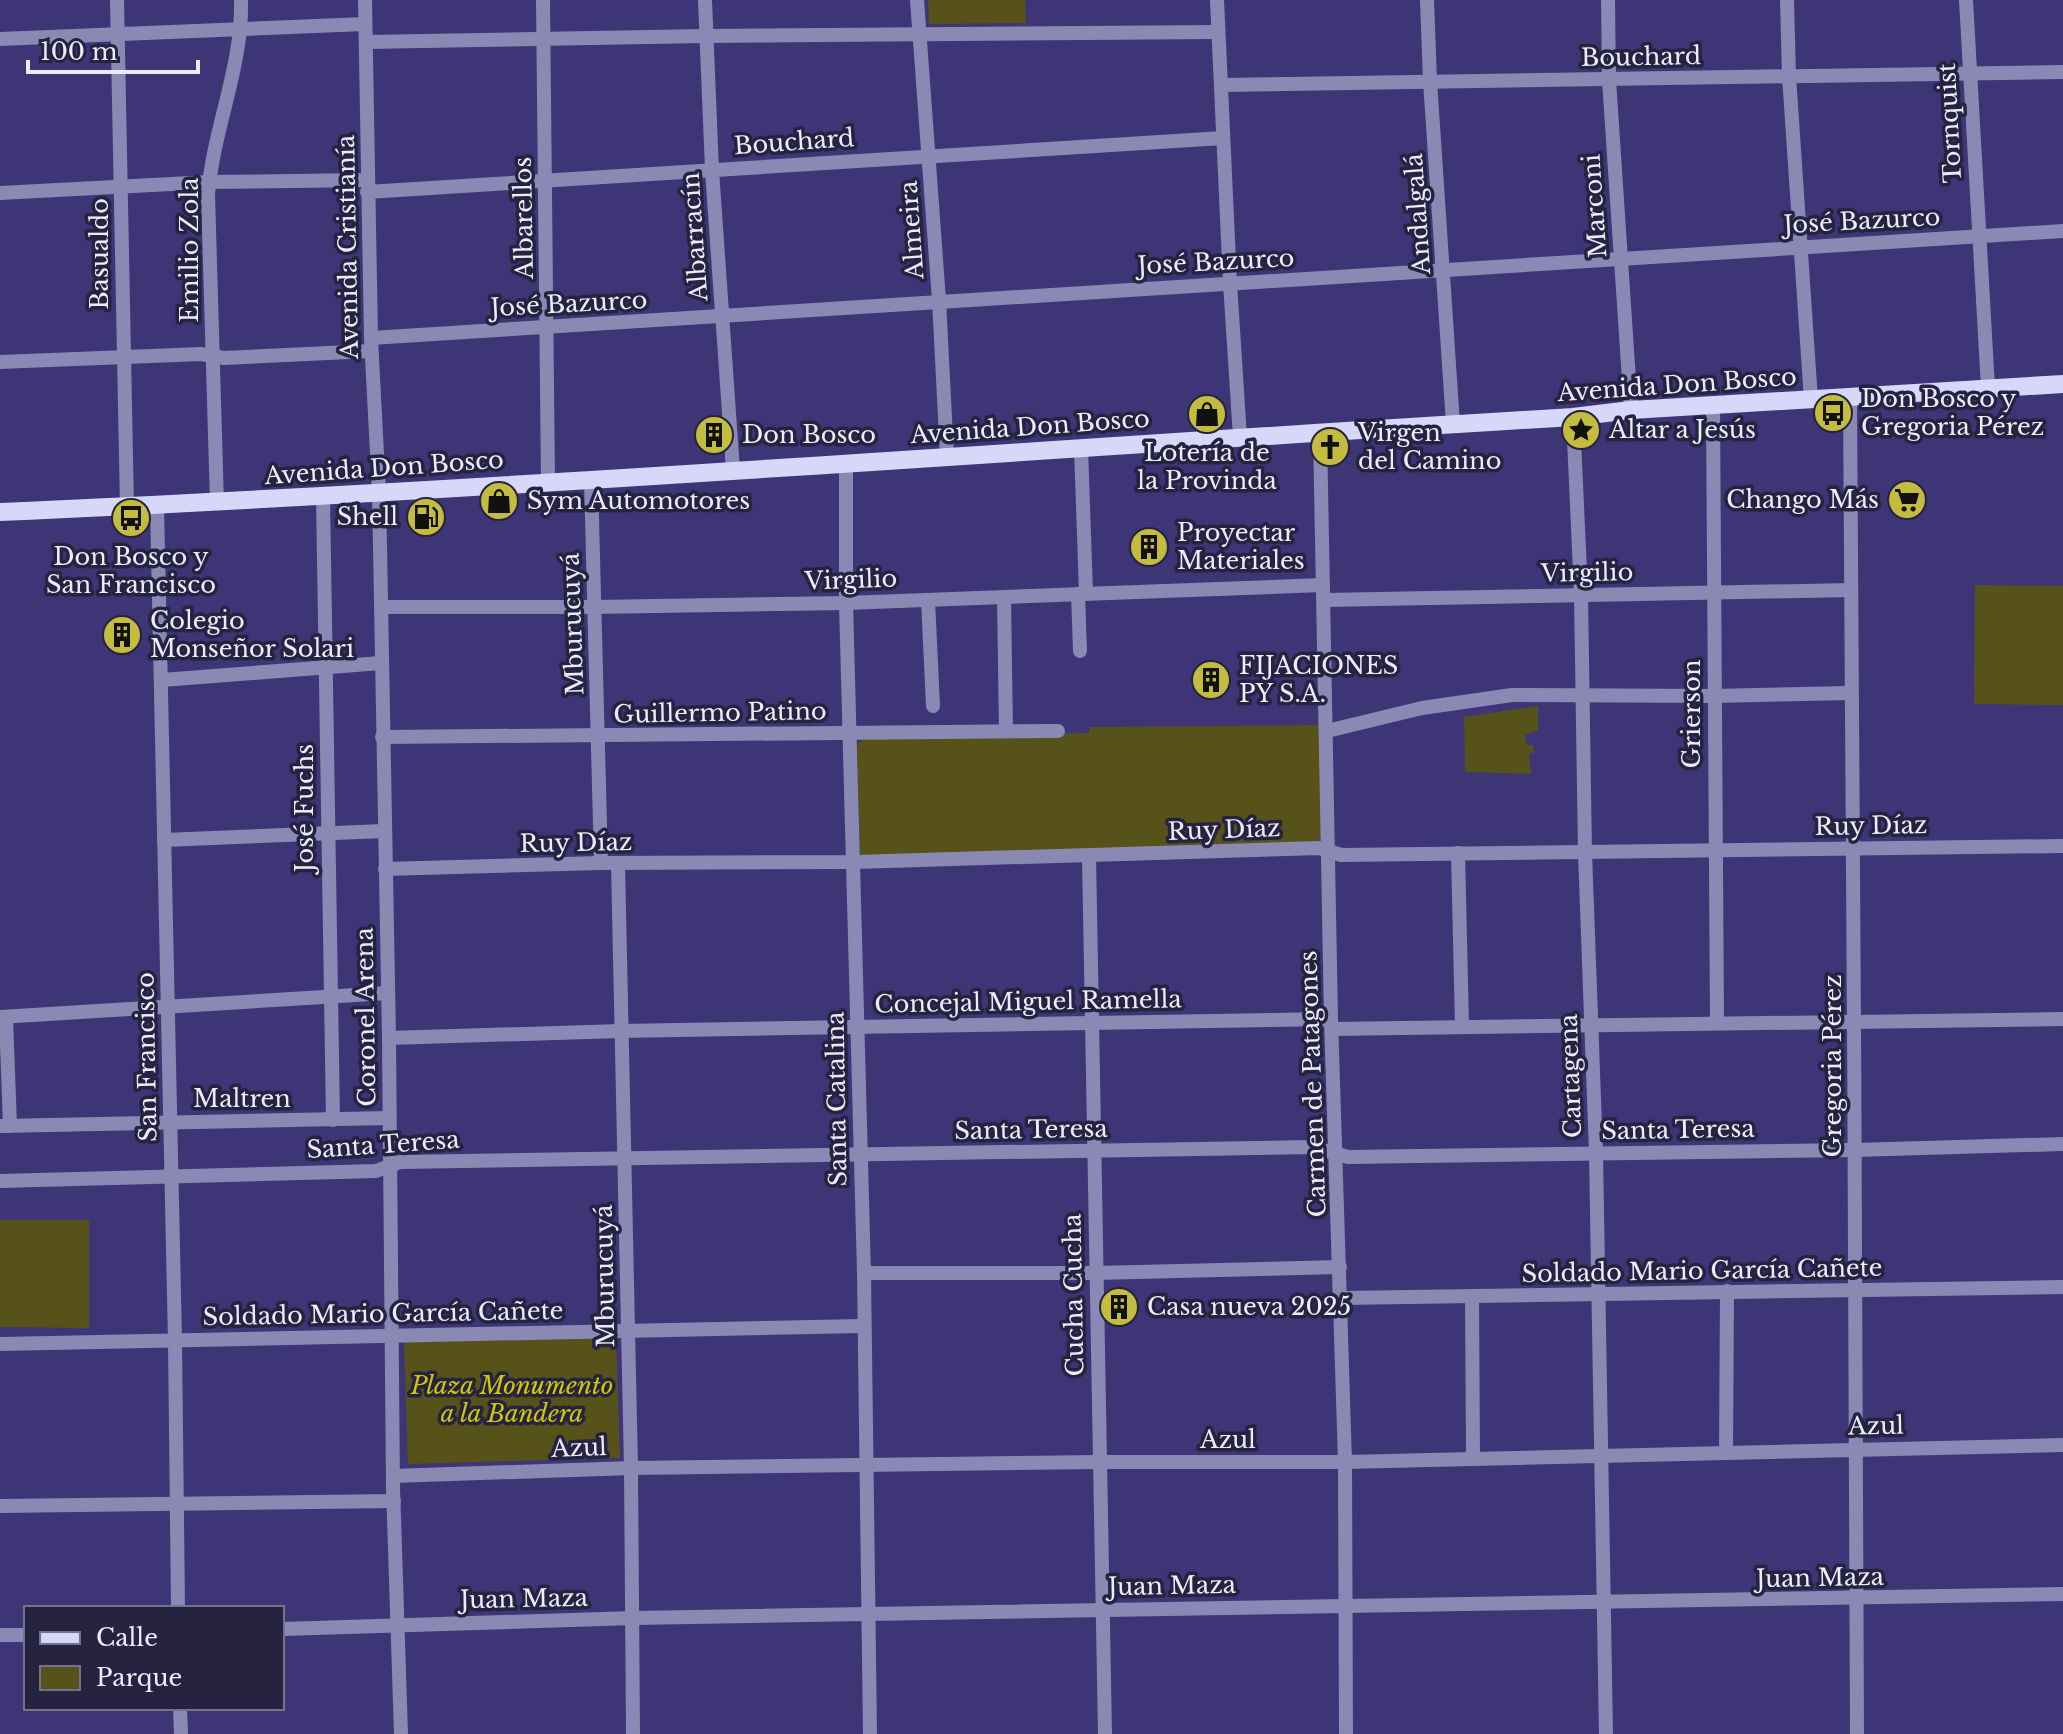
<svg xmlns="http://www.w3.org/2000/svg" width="2063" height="1734" font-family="'Libre Baskerville',serif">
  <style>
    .green { fill: #56521a }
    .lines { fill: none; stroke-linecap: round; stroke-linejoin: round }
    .minor { stroke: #8a89b4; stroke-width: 14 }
    .major { stroke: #d7d7fa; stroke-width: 18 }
    .labels { text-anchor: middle; stroke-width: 7; stroke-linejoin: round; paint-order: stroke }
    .street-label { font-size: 24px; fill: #ebebfb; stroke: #252340 }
    .poi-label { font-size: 24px; fill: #ebebfb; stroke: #252340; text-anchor: start }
    .park-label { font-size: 24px; font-style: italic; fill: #d2c801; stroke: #252340 }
  </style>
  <rect width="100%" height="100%" fill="#3d3576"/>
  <g class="green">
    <path d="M928,0H1025L1026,23L929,24Z"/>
    <path d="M1975,585L2063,586V705L1974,704Z"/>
    <path d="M1538,706V730L1525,735L1527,745H1533L1534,752L1529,754L1531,774L1465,772L1464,717Z"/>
    <path d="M1320,725L1322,835L1317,843L863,858L860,854L857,745L863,738L1089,733L1090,727Z"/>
    <path d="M0,1220H89V1328L0,1327Z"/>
    <path d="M616,1336L620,1458L408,1464L404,1342Z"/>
  </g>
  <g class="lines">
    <g class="minor">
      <path d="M117,0L127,507"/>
      <path d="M365,0L371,338L379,492L389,1038L393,1487L401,1734"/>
      <path d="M543,0L548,482"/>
      <path d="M705,0L712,170L733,470"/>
      <path d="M917,0L939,300L947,457"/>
      <path d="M1217,0L1230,283L1240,437"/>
      <path d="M1427,0L1430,81L1453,424"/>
      <path d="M1608,0L1609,80L1631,410"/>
      <path d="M1787,0L1789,76L1811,400"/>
      <path d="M1966,0L1988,388"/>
      <path d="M0,39L365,24"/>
      <path d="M366,42L705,36L1218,32"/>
      <path d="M1221,85L2063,72"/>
      <path d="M367,192L1223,138"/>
      <path d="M0,193L209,182L368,180"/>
      <path d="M371,338L2063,231"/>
      <path d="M0,362L201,354L224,358L371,351"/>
      <path d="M1850,398C1852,843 1857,1289 1857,1734"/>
      <path d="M1713,405L1717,1022"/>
      <path d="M1573,417L1581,594L1585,853L1596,1153L1606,1734"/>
      <path d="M1320,433L1331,1019L1345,1462L1346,1734"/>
      <path d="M1081,448L1086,593"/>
      <path d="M846,463V603L864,1273L870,1734"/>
      <path d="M591,480L601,863"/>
      <path d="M323,496L333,1120"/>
      <path d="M217,503L208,195C213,129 243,66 241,0"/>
      <path d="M157,506L175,1341L178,1608"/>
      <path d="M1078,594L1080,651"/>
      <path d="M1004,598L1006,731"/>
      <path d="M928,600L933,706"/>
      <path d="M1324,600L1851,590"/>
      <path d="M381,607H594L846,603L1323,585"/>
      <path d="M162,680L381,663"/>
      <path d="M1327,731L1422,708L1512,695L1713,696L1850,693"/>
      <path d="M382,737L1058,731"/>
      <path d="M164,840L384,831"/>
      <path d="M1458,853L1462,1026"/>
      <path d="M1089,856L1105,1734"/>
      <path d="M618,864L631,1468L633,1734"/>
      <path d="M385,869L601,863L855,862L1319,848L1341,855L2063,846"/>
      <path d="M0,1017L388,993"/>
      <path d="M6,1017L10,1126"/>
      <path d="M1332,1029L2063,1019"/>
      <path d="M389,1038L621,1031L1331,1019"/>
      <path d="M0,1126L389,1118"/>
      <path d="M0,1181L376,1171L400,1162L1313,1147L1348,1157L1854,1150L2063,1144"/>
      <path d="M864,1273H1095L1340,1267"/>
      <path d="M1472,1296L1473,1457"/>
      <path d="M1341,1298L2063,1287"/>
      <path d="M0,1344L863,1326"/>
      <path d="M1726,1452L1727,1291"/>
      <path d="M393,1476L631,1468L1099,1462H1345L2063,1445"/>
      <path d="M0,1506L394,1501"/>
      <path d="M282,1629L634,1618L2063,1594"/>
      <path d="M0,1635H26"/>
      <path d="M180,1708L181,1734"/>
    </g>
    <path class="major" d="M0,512C525,489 1049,448 1573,417L1631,410L2063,384"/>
  </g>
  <defs>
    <symbol id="bus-disc" viewBox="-11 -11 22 22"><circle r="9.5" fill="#c4bc3e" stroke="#252340"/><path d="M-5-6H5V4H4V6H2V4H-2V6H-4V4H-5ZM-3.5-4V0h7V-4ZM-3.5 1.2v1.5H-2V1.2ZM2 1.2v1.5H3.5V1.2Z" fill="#111"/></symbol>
    <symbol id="shop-disc" viewBox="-11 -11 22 22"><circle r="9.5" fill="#c4bc3e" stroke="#252340"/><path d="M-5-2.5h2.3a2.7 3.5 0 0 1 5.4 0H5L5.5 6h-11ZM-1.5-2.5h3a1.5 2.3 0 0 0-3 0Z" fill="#111"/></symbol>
    <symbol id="sight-disc" viewBox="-11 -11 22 22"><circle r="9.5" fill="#c4bc3e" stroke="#252340"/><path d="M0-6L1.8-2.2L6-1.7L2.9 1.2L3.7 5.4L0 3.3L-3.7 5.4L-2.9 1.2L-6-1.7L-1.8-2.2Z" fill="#111"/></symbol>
    <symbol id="building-disc" viewBox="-11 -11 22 22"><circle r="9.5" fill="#c4bc3e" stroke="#252340"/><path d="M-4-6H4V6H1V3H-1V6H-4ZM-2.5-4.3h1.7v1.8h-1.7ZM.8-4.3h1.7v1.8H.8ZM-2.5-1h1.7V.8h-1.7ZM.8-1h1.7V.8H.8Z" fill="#111"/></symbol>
    <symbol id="church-disc" viewBox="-11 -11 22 22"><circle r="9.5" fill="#c4bc3e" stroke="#252340"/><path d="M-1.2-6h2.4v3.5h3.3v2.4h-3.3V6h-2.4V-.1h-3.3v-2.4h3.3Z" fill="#111"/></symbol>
    <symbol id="supermarket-disc" viewBox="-11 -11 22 22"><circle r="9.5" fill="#c4bc3e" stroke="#252340"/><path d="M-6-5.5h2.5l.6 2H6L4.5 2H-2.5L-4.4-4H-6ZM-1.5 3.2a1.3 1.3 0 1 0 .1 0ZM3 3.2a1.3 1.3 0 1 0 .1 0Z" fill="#111"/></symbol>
    <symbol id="fuel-disc" viewBox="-11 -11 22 22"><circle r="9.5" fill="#c4bc3e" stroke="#252340"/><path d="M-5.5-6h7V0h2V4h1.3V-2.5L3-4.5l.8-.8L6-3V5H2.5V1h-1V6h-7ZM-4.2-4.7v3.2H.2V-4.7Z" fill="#111"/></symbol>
  </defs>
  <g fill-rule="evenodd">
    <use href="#bus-disc" x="1811" y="391" width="44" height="44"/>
    <use href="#shop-disc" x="1185" y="392" width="44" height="44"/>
    <use href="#sight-disc" x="1559" y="408" width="44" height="44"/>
    <use href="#building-disc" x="692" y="413" width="44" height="44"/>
    <use href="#church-disc" x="1308" y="425" width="44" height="44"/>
    <use href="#supermarket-disc" x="1885" y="478" width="44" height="44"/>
    <use href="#shop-disc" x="477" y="479" width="44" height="44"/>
    <use href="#fuel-disc" x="404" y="495" width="44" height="44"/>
    <use href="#bus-disc" x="109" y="496" width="44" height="44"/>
    <use href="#building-disc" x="1127" y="525" width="44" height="44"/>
    <use href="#building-disc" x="100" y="613" width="44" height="44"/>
    <use href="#building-disc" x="1189" y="658" width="44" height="44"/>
    <use href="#building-disc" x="1097" y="1285" width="44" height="44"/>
  </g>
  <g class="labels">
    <g class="street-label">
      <text transform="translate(1641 57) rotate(-1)" y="8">Bouchard</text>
      <text transform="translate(1950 123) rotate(-93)" y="8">Tornquist</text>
      <text transform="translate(794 142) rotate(-4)" y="8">Bouchard</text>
      <text transform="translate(1595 206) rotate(-94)" y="8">Marconi</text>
      <text transform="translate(1418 214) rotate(-94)" y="8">Andalgalá</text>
      <text transform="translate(524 218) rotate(-91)" y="8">Albarellos</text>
      <text transform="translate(1862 221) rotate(-3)" y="8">José Bazurco</text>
      <text transform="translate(912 230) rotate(-94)" y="8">Almeira</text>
      <text transform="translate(695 237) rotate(-94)" y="8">Albarracín</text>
      <text transform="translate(348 247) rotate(-91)" y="8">Avenida Cristianía</text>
      <text transform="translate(190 250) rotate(-90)" y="8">Emilio Zola</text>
      <text transform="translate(100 254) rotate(-90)" y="8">Basualdo</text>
      <text transform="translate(1216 262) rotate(-3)" y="8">José Bazurco</text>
      <text transform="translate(569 304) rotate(-3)" y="8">José Bazurco</text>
      <text transform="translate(1677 385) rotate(-4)" y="8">Avenida Don Bosco</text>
      <text transform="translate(1030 427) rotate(-4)" y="8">Avenida Don Bosco</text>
      <text transform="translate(384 468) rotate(-4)" y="8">Avenida Don Bosco</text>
      <text transform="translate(1587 573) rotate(-1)" y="8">Virgilio</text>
      <text transform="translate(851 580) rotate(-2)" y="8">Virgilio</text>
      <text transform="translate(573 624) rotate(-92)" y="8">Mburucuyá</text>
      <text transform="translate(720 713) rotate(-1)" y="8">Guillermo Patino</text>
      <text transform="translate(1692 714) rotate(-90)" y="8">Grierson</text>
      <text transform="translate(305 808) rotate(-90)" y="8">José Fuchs</text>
      <text transform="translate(1871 826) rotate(-1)" y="8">Ruy Díaz</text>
      <text transform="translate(1224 830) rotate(-2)" y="8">Ruy Díaz</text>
      <text transform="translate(576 843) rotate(-1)" y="8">Ruy Díaz</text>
      <text transform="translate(1028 1002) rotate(-1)" y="8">Concejal Miguel Ramella</text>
      <text transform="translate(366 1017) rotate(-91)" y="8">Coronel Arena</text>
      <text transform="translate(147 1057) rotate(-91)" y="8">San Francisco</text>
      <text transform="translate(1833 1066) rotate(-90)" y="8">Gregoria Pérez</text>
      <text transform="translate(1571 1076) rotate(-92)" y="8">Cartagena</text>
      <text transform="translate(1313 1084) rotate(-92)" y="8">Carmen de Patagones</text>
      <text x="242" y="1107">Maltren</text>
      <text transform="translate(837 1099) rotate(-91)" y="8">Santa Catalina</text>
      <text transform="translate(1031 1130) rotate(-1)" y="8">Santa Teresa</text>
      <text transform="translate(1678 1130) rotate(-1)" y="8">Santa Teresa</text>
      <text transform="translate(383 1145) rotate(-4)" y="8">Santa Teresa</text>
      <text transform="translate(1702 1271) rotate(-1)" y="8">Soldado Mario García Cañete</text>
      <text transform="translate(605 1276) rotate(-91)" y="8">Mburucuyá</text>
      <text transform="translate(1074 1295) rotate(-91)" y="8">Cucha Cucha</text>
      <text transform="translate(383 1314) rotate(-1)" y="8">Soldado Mario García Cañete</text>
      <text transform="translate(1876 1426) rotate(-1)" y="8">Azul</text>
      <text x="1228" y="1448">Azul</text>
      <text transform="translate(579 1448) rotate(-2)" y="8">Azul</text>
      <text transform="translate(1820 1578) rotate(-1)" y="8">Juan Maza</text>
      <text transform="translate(1172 1586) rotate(-1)" y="8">Juan Maza</text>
      <text transform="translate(524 1599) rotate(-1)" y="8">Juan Maza</text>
    </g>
    <g class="poi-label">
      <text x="1861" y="407">Don Bosco y<tspan x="1861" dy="28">Gregoria Pérez</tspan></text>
      <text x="1609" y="438">Altar a Jesús</text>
      <text x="1358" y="441">Virgen<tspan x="1358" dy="28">del Camino</tspan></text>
      <text x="742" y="443">Don Bosco</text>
      <text x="1207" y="461" text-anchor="middle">Lotería de<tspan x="1207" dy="28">la Provinda</tspan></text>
      <text x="1879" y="508" text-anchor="end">Chango Más</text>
      <text x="527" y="509">Sym Automotores</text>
      <text x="398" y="525" text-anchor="end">Shell</text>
      <text x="1177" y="541">Proyectar<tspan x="1177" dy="28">Materiales</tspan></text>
      <text x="131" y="565" text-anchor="middle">Don Bosco y<tspan x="131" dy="28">San Francisco</tspan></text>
      <text x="150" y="629">Colegio<tspan x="150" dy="28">Monseñor Solari</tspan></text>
      <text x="1239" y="674">FIJACIONES<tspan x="1239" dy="28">PY S.A.</tspan></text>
      <text x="1147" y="1315">Casa nueva 2025</text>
    </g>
    <g class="park-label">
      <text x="512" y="1394">Plaza Monumento<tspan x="512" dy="28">a la Bandera</tspan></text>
    </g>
  </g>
  <rect x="24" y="1606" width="260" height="104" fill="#252340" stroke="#74738b" stroke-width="2"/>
  <rect x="40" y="1632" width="40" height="12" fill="#d7d7fa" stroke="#74738b" stroke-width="2"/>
  <text x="96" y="1646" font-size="24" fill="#ebebfb">Calle</text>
  <rect x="40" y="1666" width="40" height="24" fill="#56521a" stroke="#74738b" stroke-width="2"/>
  <text x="96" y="1686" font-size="24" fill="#ebebfb">Parque</text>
  <path d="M28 60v12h170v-12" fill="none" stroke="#ebebfb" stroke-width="4"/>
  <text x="40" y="60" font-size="24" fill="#ebebfb" stroke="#252340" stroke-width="6" paint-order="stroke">100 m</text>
</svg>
